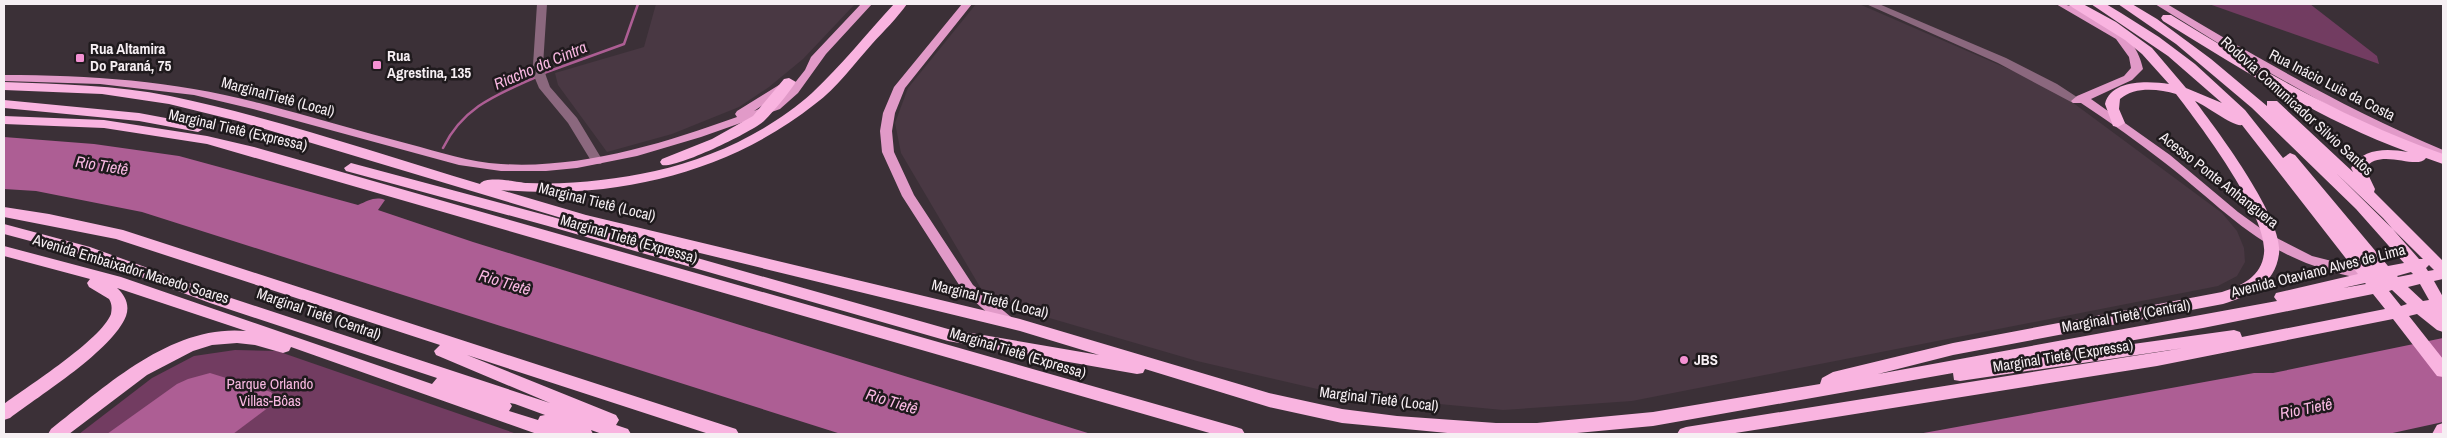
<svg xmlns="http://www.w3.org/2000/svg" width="2447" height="438" font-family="'Archivo Narrow',sans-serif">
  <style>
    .built { fill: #493843 }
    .green { fill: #723c61 }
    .water { fill: #ad5e94 }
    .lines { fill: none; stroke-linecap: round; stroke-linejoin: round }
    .stream { stroke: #ad5e94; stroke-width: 2.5 }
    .minor { fill: #8b687e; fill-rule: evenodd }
    .major { fill: #e19ac8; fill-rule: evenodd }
    .highway { fill: #f9b4e0; fill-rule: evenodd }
    .poi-dot { fill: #f491d3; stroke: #1f1a1d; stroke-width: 2 }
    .labels { text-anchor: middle; stroke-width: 5; stroke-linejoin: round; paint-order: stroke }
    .poi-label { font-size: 15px; font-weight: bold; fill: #f6eff3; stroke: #1f1a1d; text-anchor: start }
    .street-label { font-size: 15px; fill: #f6eff3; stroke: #1f1a1d }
    .park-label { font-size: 15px; fill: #f8b8e1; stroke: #1f1a1d }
    .water-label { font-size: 16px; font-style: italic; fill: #fab9e3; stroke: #1f1a1d }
  </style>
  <rect width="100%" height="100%" fill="#3b3037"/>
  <g class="built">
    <path d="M656,4H855L803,59L769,87L739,107L672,134L607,152L558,85L555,73L644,47Z"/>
    <path d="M976,4H1859L2027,77L2072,102L2222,213L2237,231L2244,248L2245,262L2237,276L2218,286L1632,401L1503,410L1343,395L1197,361L1008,306L983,292L901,153L895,123L908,88Z"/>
  </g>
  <g class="green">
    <path d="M2209,4H2310L2377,56L2379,64Z"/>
    <path d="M235,350L277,351L517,434H79L152,378L194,356Z"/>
  </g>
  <g class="water">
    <path d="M4,137L94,144L179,156L358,205C368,201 375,196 385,200L378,210L473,242L1091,434H841L142,212L36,191L4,189Z"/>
    <path d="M2443,338V422L2388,434H1918L2254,373H2273Z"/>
    <path d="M210,373L271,392L274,396L273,404L233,434H107L177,384L188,379Z"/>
  </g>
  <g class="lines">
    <g class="stream">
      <path d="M544,73L624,44L638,4"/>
      <path d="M443,148C463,107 496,95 536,77"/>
    </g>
    <g class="minor">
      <path d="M537,4H547L543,65L546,76L550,87L577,118L603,161L601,164H593L568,123L539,88L534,76L533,65Z"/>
      <path d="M1866,4H1879L2006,58L2057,84L2083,101L2081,103H2073L1998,63Z"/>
    </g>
    <g class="major">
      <path d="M861,4H872L826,54L798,93L780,109L701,137L637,156L577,168L546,171H501L459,165L253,109L194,95L100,84L4,81V75C91,75 175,81 259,103C309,116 359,131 409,144C439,152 469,162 501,164C581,169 662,144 737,117L735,114L737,111L779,85H787L789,87L787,89L754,111L772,104L790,89L805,70L811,57Z"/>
      <path d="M962,4H972L905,88L895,113L892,131L894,152L914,195L973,285L1011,317L1013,321L1011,325H1001L963,291L902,196L882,152L880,131L883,113L894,87Z"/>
      <path d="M2056,4C2078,3 2119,26 2132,44C2138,52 2141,60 2143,69L2132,80L2091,99L2170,155L2238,212L2267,233L2312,256L2379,273L2381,276L2379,279C2369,282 2355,277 2345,275C2261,255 2229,213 2165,163C2138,142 2110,122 2081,103H2073L2071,101L2077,96L2124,76L2131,68L2129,57L2116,39Z"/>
      <path d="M2155,4H2167C2257,58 2346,109 2443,150V158L2401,141L2329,106L2226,48Z"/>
    </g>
    <g class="highway">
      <path d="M894,4H907C897,18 884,31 872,44C854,64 837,88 815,104C727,174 612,200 501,190L586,215L1020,319L1269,393L1342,409L1397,416L1496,423H1537L1653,412L1820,384L1822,378L1833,372L1953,343L2222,292C2242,286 2262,276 2264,253C2268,215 2200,125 2176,94C2159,89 2135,86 2120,99L2119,109L2125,123L2118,127L2113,126L2105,104C2111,79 2149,81 2169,84L2142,54L2125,40L2067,4H2083L2116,22L2152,48L2186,88L2222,103L2168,56L2091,4H2106L2121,13L2159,37L2195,64L2245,110L2283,158L2290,153L2295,155L2388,266L2404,263L2356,209L2252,108L2176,44L2118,4H2132L2157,19L2211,59L2267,106V101H2277L2353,172L2351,168C2363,148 2386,148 2408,152C2321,120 2241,69 2163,21L2161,18L2163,15H2171C2259,69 2346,120 2443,154V164L2426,158C2417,171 2381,147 2365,168L2375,189L2374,192L2443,261V279L2434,281L2443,297V332L2437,330L2417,314L2409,316L2443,359V377L2437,376L2393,319L2157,366L1729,434H1677L1680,429L1686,427L2184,348L1960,381L1954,380L1953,373L1653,426L1566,434H1458L1342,423L1269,407L1145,369L1143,373L1137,374L948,341L548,226L346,171L344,168L351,163L549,216L948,329L1099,355L1020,331L585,225L238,121L169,104L102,94L4,90V82C60,84 115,85 170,96C275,118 377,153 480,184C485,175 517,182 527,183C570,185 613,180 655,171C710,159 770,131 812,93C842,65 867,33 894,4ZM2195,101C2207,106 2233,127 2242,125L2358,274L2276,293L2274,297L2277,301L1878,374L1953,355L2223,304C2249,296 2275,285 2279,254C2284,219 2217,130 2195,101ZM2336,173L2423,259H2419L2383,218ZM2429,265L2434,270L2428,271L2426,268ZM2411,272L2413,274L2398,277L2397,276ZM2365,283L2366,284L2343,288ZM2420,284L2429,300L2423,301L2408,287ZM2392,290L2407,304L2401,306L2389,291ZM2373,294L2385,309L2242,337L2240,332L2234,330L2032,358L2203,328Z"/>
      <path d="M789,78L796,82C787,95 775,110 764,121C752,132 676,169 662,165L660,162L662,159L712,139L753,116L784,79Z"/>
      <path d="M4,100L139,113L198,124L205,128L198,132L139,121L4,108Z"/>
      <path d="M4,116L104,120L207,136L254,147L1236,427L1242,429L1245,434H1213L207,144L104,128L4,124Z"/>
      <path d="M4,207L49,214L123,230L736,429L739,434H709L467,355L616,415L619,420L616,425L628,429L631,434H602L591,430L593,434H537L291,347L289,351L283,353L255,345L237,343L212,345L193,351L147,375L69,434H48L51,429C105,387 171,324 246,331L117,288C125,295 130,305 126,316C113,350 40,395 10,418L4,420V404C28,386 101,340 111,314C112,308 112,304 109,299L89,287L87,283L90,279L4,256V246L121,277L432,384L437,378L210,303L79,254L4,234V224L90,247L222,295L550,403L436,355L434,351L440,345L116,239L4,217ZM510,403L515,404L545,415L540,416L538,420L509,411L512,406Z"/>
      <path d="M2443,423V434H2432L2437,425Z"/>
    </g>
  </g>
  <g class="poi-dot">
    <rect x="75" y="53" width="10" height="10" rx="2.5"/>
    <rect x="372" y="60" width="10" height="10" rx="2.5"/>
    <circle cx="1684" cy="360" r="5"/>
  </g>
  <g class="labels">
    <g class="poi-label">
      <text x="90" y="54">Rua Altamira<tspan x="90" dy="17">Do Paraná, 75</tspan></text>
      <text x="387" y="61">Rua<tspan x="387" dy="17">Agrestina, 135</tspan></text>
      <text x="1694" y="365">JBS</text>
    </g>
    <g class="street-label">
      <text transform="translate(2332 85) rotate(27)" y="5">Rua Inácio Luis da Costa</text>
      <text transform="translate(278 97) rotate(15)" y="5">MarginalTietê (Local)</text>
      <text transform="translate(2297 106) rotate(42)" y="5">Rodovia Comunicador Silvio Santos</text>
      <text transform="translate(238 130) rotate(13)" y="5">Marginal Tietê (Expressa)</text>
      <text transform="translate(2219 180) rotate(38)" y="5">Acesso Ponte Anhanguera</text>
      <text transform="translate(597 202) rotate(14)" y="5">Marginal Tietê (Local)</text>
      <text transform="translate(629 239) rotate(16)" y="5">Marginal Tietê (Expressa)</text>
      <text transform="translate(131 269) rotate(17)" y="5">Avenida Embaixador Macedo Soares</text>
      <text transform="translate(2318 271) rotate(-14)" y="5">Avenida Otaviano Alves de Lima</text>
      <text transform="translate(990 299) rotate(14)" y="5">Marginal Tietê (Local)</text>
      <text transform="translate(319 314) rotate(19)" y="5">Marginal Tietê (Central)</text>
      <text transform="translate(2126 316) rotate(-10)" y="5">Marginal Tietê (Central)</text>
      <text transform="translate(1018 353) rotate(17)" y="5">Marginal Tietê (Expressa)</text>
      <text transform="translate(2063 356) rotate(-9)" y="5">Marginal Tietê (Expressa)</text>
      <text transform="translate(1379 399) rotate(7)" y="5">Marginal Tietê (Local)</text>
    </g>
    <g class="park-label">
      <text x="270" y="389">Parque Orlando<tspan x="270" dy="17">Villas-Bôas</tspan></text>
    </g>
    <g class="water-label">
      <text transform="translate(540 65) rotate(-23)" y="6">Riacho da Cintra</text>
      <text transform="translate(102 165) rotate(9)" y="6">Rio Tietê</text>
      <text transform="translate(505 282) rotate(17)" y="6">Rio Tietê</text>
      <text transform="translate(892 401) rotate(17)" y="6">Rio Tietê</text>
      <text transform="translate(2306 408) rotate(-11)" y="6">Rio Tietê</text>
    </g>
  </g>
  <rect width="2447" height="438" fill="none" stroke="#f6eff3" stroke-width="10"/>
</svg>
